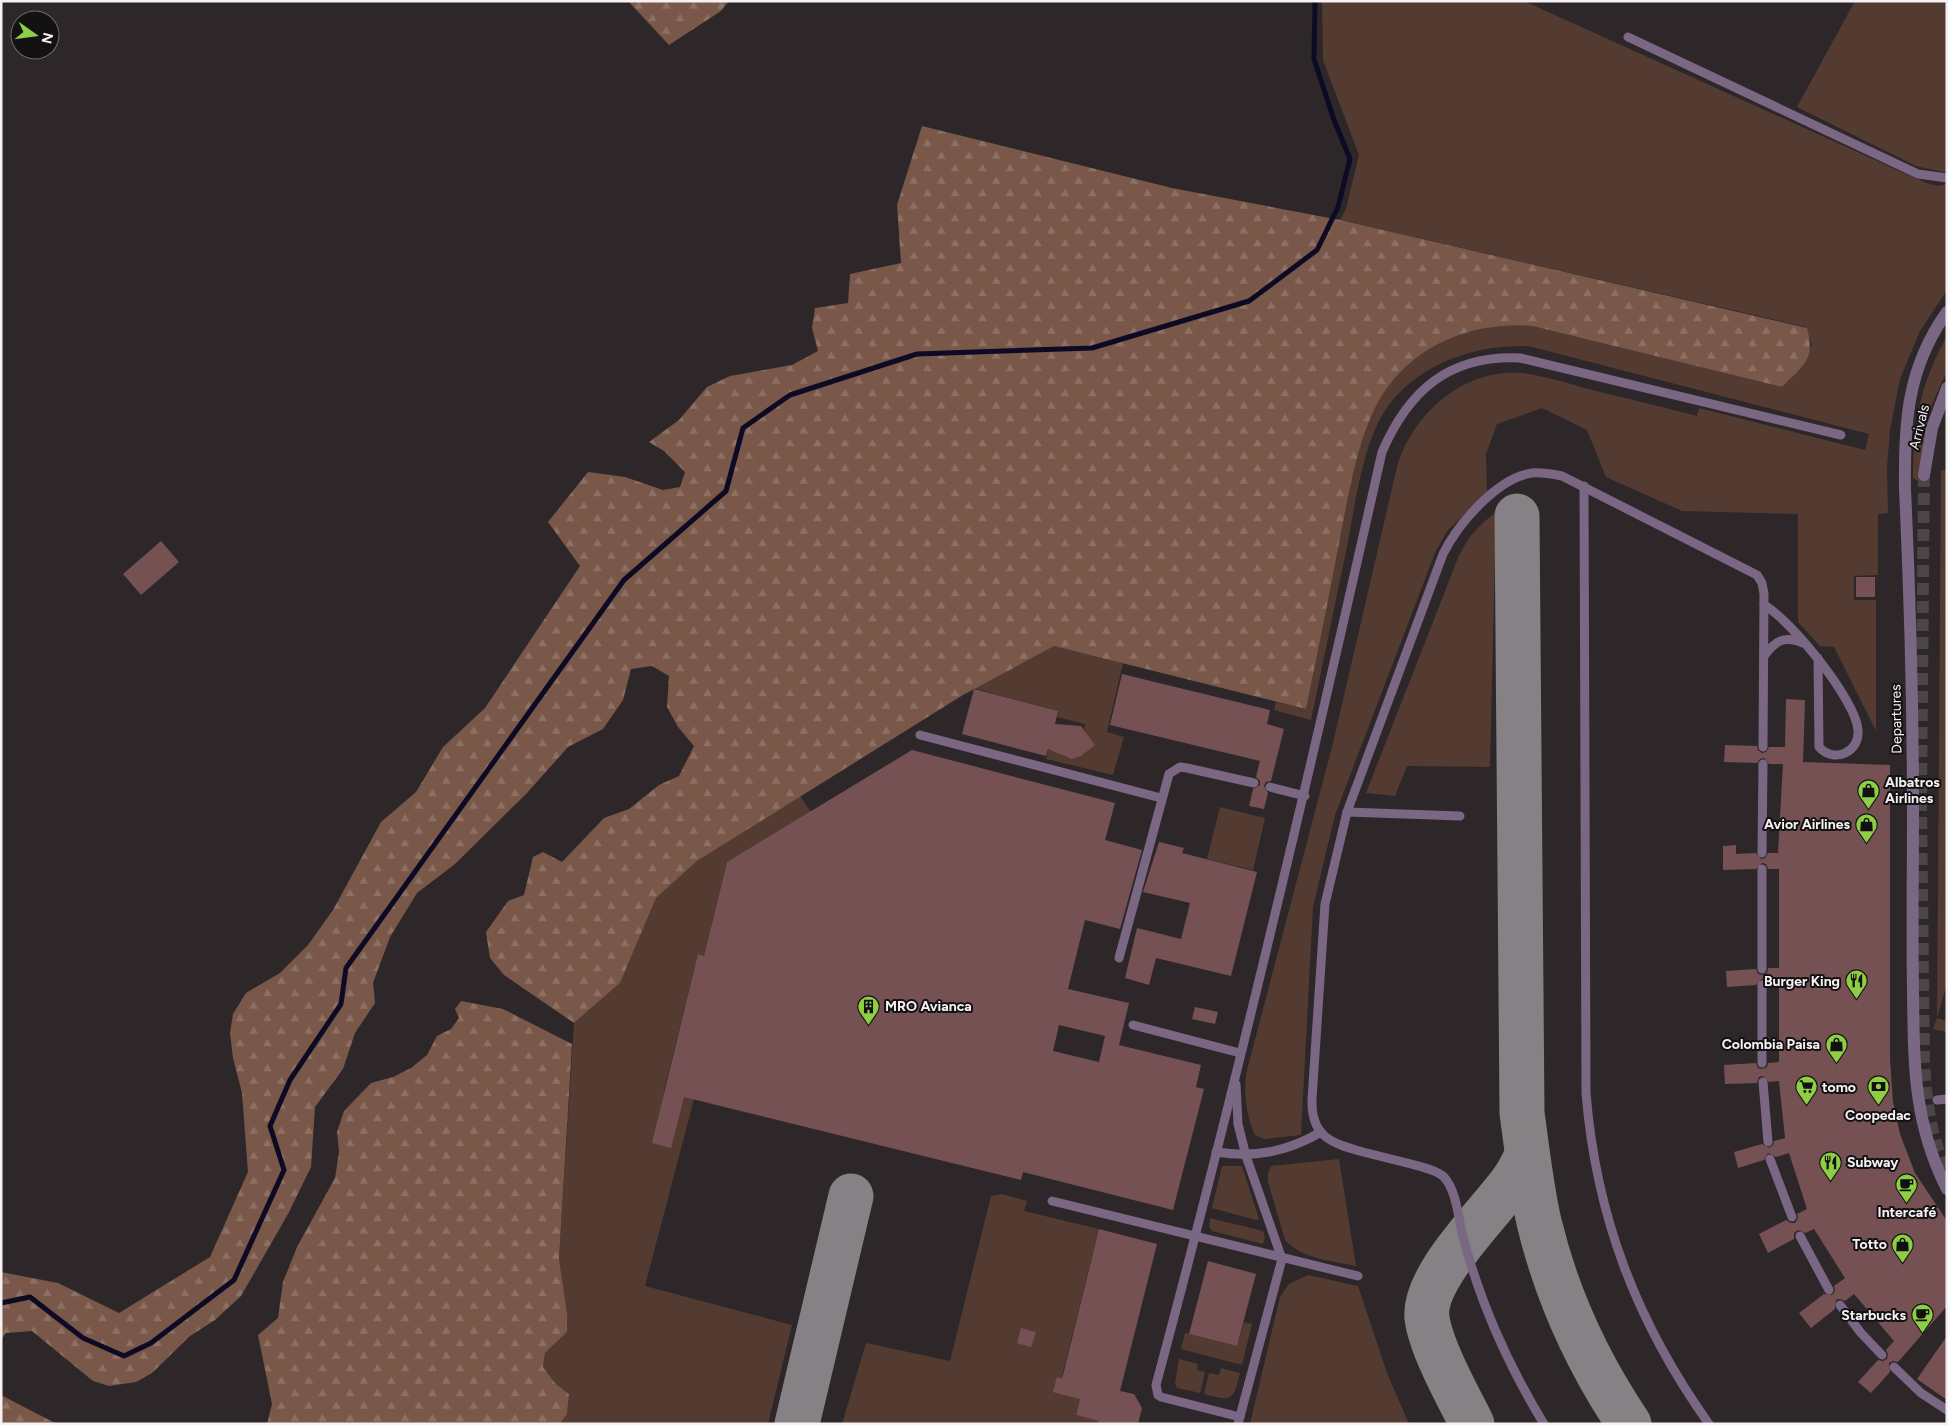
<svg xmlns="http://www.w3.org/2000/svg" width="1948" height="1425" font-family="Figtree,sans-serif">
  <style>
    .green { fill: #533b31 }
    .forest { fill: url(#forest-firs) }
    .lines { fill: none; stroke-linecap: round; stroke-linejoin: round }
    .stream { stroke: #0d0b24; stroke-width: 5 }
    .taxiway { stroke: #868184; stroke-width: 45 }
    .building { fill: #765154; fill-rule: evenodd }
    .minor-tunnel { stroke: #4b4548; stroke-width: 12; stroke-dasharray: 12 6; stroke-linecap: butt }
    .service { stroke: #7a6784; stroke-width: 9 }
    .minor { stroke: #7a6784; stroke-width: 12 }
    .minor-bridge { stroke: #7a6784; stroke-width: 12 }
    .labels { text-anchor: middle; stroke-width: 4; stroke-linejoin: round; paint-order: stroke }
    .street-label { font-size: 14px; fill: #f6f2f4; stroke: #131112 }
    .poi-label { font-size: 14px; font-weight: bold; fill: #f6f2f4; stroke: #131112; text-anchor: end }
  </style>
  <defs>
    <pattern id="forest-firs" width="22" height="20" patternUnits="userSpaceOnUse" patternTransform="scale(1.25)"><rect width="22" height="20" fill="#795749"/><path d="M5 1l3.5 6h-7zM16 11l3.5 6h-7z" fill="#8d7064"/></pattern>
  </defs>
  <rect width="100%" height="100%" fill="#2d272a"/>
  <g class="green">
    <path d="M1322,1H1524L1926,183L1938,186L1947,184V290L1920,331L1900,379L1890,430L1887,467L1888,513L1878,514V575L1854,576V600H1876V731L1834,647L1820,646L1798,622V514L1682,511L1606,477L1587,430L1542,408L1497,424L1486,454L1487,493L1447,531L1435,553L1335,815L1313,907L1301,1135L1264,1139L1255,1135C1246,1115 1243,1091 1247,1070L1332,747L1397,467C1414,411 1467,365 1529,374C1552,378 1574,385 1596,391C1630,399 1663,407 1697,416L1699,408L1865,450L1869,434L1528,346C1470,344 1405,368 1378,423C1360,460 1354,512 1346,552C1334,608 1323,664 1311,720L1274,710L1276,702L1306,709C1317,655 1328,602 1338,549C1346,509 1354,456 1370,419C1398,352 1462,321 1532,326L1782,387L1812,345L1806,327L1340,220L1346,209L1359,155L1323,60Z"/>
    <path d="M1855,1H1947V173L1916,166L1797,107Z"/>
    <path d="M1947,336V371L1932,404L1927,424L1923,445L1921,483L1913,478C1914,422 1919,386 1947,336Z"/>
    <path d="M1941,470L1947,471V983L1937,1018L1947,1021V1032L1933,1029L1937,1018Z"/>
    <path d="M1496,512L1490,767L1407,766L1395,796L1366,793L1458,558C1467,538 1478,526 1496,512Z"/>
    <path d="M1054,646L1123,663L1107,732L1124,737L1113,775L1046,759L1050,743C1060,754 1070,765 1085,753L1089,738L1084,729L1085,724L1057,717L1058,711L973,688Z"/>
    <path d="M800,796L811,812L727,862L704,956L698,955L664,1091L694,1099L645,1286L792,1325L768,1424H560L567,1414L569,1394L555,1383L543,1367L545,1353L567,1332V1313L559,1260L574,1023L620,983L656,898L697,861Z"/>
    <path d="M1220,807L1265,818L1253,870L1207,859Z"/>
    <path d="M1339,1159L1356,1266C1333,1261 1302,1259 1285,1240L1268,1182V1173L1271,1166Z"/>
    <path d="M1222,1166H1242L1259,1219L1256,1220L1212,1208Z"/>
    <path d="M1002,1194L1027,1201L1024,1211L1099,1229L1062,1376L1084,1382L1076,1415L1098,1421V1424H842L866,1343L950,1361L991,1196Z"/>
    <path d="M1210,1218L1263,1231L1265,1237L1263,1244L1212,1231L1209,1227Z"/>
    <path d="M1308,1275L1358,1286L1387,1373L1409,1424H1250L1280,1297L1289,1284Z"/>
    <path d="M1244,1322L1252,1324L1242,1365L1181,1349L1185,1333L1237,1346Z"/>
    <path d="M1179,1359L1198,1364L1197,1370L1205,1372L1200,1393L1177,1388L1175,1383Z"/>
    <path d="M1221,1368L1240,1373C1233,1402 1232,1401 1204,1394L1209,1373L1219,1375Z"/>
  </g>
  <g class="forest">
    <path d="M628,1H729L721,11L669,45Z"/>
    <path d="M922,126L1172,188L1340,220L1807,328C1816,360 1803,365 1782,387L1532,326C1462,321 1398,352 1370,419C1354,457 1346,509 1338,549C1328,602 1317,656 1306,709L1054,646L963,695L697,861L656,898L620,983L574,1023L504,975L490,958L486,932L508,901L524,895L533,857L543,852L562,862L604,818L629,809L659,785L679,776L694,746L678,727L667,707L669,676L652,666L631,669L623,700L603,729L568,747L527,793L455,864L417,893L390,937L373,983L375,1003L355,1033L343,1069L315,1107L311,1167L288,1214L241,1296L215,1320L190,1336L152,1373L136,1382L109,1386L93,1381L32,1331L6,1333L1,1340V1272L58,1283L119,1313L210,1257L248,1172L242,1093L233,1058L230,1033L233,1014L246,993L280,973L308,945L333,910L381,822L416,792L443,747L485,708L580,566L548,522L588,472L625,477L663,490L680,487L685,472L664,451L649,442L679,420L707,387L730,376L792,365L818,351L812,328L815,308L848,303L850,274L901,263L897,205Z"/>
    <path d="M461,1001L503,1009L572,1044L559,1259L567,1313V1332L545,1353L543,1367L555,1383L569,1394L567,1414L560,1424H267L272,1404L258,1335L278,1318L283,1282L297,1247L335,1178L339,1152L337,1132L344,1111L371,1083L393,1077L411,1068L427,1055L437,1036L451,1029L459,1018L455,1009Z"/>
    <path d="M1,1395L53,1422L60,1424H1Z"/>
  </g>
  <g class="lines">
    <path class="stream" d="M1,1303L30,1297L83,1338L124,1356L151,1343L234,1280L284,1170L270,1126L290,1080L341,1004L346,968L624,580L726,491L743,428L790,395L917,354L1092,348L1249,301L1317,250L1338,207L1350,159L1334,120L1314,59L1315,1"/>
    <g class="taxiway">
      <path d="M1517,516L1522,1113C1527,1149 1531,1186 1539,1222C1556,1293 1588,1363 1629,1424"/>
      <path d="M797,1424L851,1196"/>
      <path d="M1472,1424C1458,1396 1431,1348 1427,1318C1422,1278 1489,1214 1512,1182C1518,1174 1523,1164 1527,1155"/>
    </g>
  </g>
  <g class="building">
    <path d="M161,541L179,562L141,595L123,574Z"/>
    <rect x="1856" y="577" width="19" height="20"/>
    <path d="M1122,674L1270,710L1267,724L1284,729L1271,781L1266,782L1264,786L1268,793L1264,809L1249,806L1253,789L1260,785V781L1256,777L1260,761L1110,725Z"/>
    <path d="M974,689L1058,711L1055,724L1081,726L1095,745L1081,756L1072,759L1048,749L1046,756L962,734Z"/>
    <path d="M1786,699L1805,700L1803,762L1890,765V1059L1893,1102L1900,1134L1915,1173L1947,1221V1306L1898,1362L1893,1361L1889,1363L1890,1372L1871,1393L1858,1382L1878,1360L1883,1361L1887,1359L1888,1354L1886,1350L1894,1341L1854,1294L1845,1301L1840,1299L1836,1300L1835,1309L1811,1328L1799,1313L1824,1294L1832,1295L1835,1291L1834,1286L1845,1278L1814,1229L1805,1233L1798,1230L1794,1233V1239L1768,1253L1759,1234L1786,1220L1791,1223H1795L1798,1218L1797,1214L1807,1209L1789,1153L1776,1157L1768,1153L1764,1160L1738,1168L1734,1152L1762,1144L1769,1148L1773,1145L1774,1141L1785,1138L1779,1081L1769,1082L1763,1076L1759,1077L1757,1083L1725,1084L1724,1065L1756,1063L1758,1068L1762,1069L1767,1067L1768,1063L1779,1062V984L1768,985L1766,980L1762,979L1756,985L1727,987L1726,971L1756,969L1758,974L1762,975L1767,973L1768,968H1779V869H1768L1766,864L1762,863L1756,869L1723,870V846L1736,845V854L1756,853L1761,859L1765,858L1768,853H1778L1783,764H1769L1764,758L1760,759L1757,763L1724,762L1725,745L1757,746L1758,750L1762,753L1766,752L1769,747H1785Z"/>
    <path d="M912,750L1115,803L1105,840L1142,850L1120,929L1085,920L1068,989L1129,1003L1119,1045L1201,1065L1196,1087L1204,1089L1173,1210L1023,1172L1021,1180L684,1097L671,1148L652,1143L698,954L704,956L727,862ZM1059,1025L1105,1036L1099,1062L1053,1051Z"/>
    <path d="M1159,842L1184,848L1182,853L1257,872L1231,976L1156,958L1149,985L1125,978L1137,928L1181,939L1190,903L1143,892Z"/>
    <path d="M1195,1007L1218,1012L1215,1024L1192,1019Z"/>
    <path d="M1099,1229L1157,1244L1120,1391L1134,1394L1142,1408L1138,1424H1098V1421L1076,1415L1080,1399L1053,1392L1057,1377L1062,1379Z"/>
    <path d="M1208,1261L1256,1274L1237,1346L1189,1334Z"/>
    <path d="M1021,1328L1036,1332L1031,1347L1017,1343Z"/>
    <path d="M1947,1336V1400L1917,1379Z"/>
  </g>
  <g class="lines">
    <path class="minor-tunnel" d="M1924,475L1921,802L1924,1061C1926,1101 1931,1137 1947,1173"/>
    <g class="service">
      <path d="M1628,37L1918,174L1947,178"/>
      <path d="M1584,486L1586,1093C1596,1217 1637,1323 1709,1424"/>
      <path d="M1764,605C1790,619 1856,700 1858,730C1860,752 1834,764 1819,747L1818,658"/>
      <path d="M1764,656C1775,641 1784,635 1803,643"/>
      <path d="M920,735L1161,798"/>
      <path d="M1270,787L1305,796"/>
      <path d="M1347,812L1460,816"/>
      <path d="M1762,853L1763,764"/>
      <path d="M1119,958L1169,774L1180,767L1187,768L1254,783"/>
      <path d="M1762,969V869"/>
      <path d="M1133,1025L1240,1053"/>
      <path d="M1762,1063V985"/>
      <path d="M1763,1082L1768,1142"/>
      <path d="M1236,1084L1238,1124L1246,1156L1282,1259L1238,1424"/>
      <path d="M1937,1100L1947,1099"/>
      <path d="M1216,1152C1254,1158 1287,1152 1321,1132"/>
      <path d="M1770,1159L1792,1217"/>
      <path d="M1052,1201L1358,1276"/>
      <path d="M1800,1236L1829,1290"/>
      <path d="M1840,1305L1861,1333L1882,1355"/>
      <path d="M1894,1367L1921,1393L1947,1410"/>
      <path d="M1240,1417L1161,1397L1158,1395L1156,1385C1239,1076 1312,764 1382,452C1409,390 1449,355 1520,358L1841,435"/>
      <path d="M1544,1424C1508,1365 1479,1300 1462,1233C1458,1215 1456,1189 1443,1176C1434,1169 1422,1167 1411,1164C1395,1160 1379,1156 1363,1152C1331,1143 1311,1137 1312,1099L1325,904L1347,812L1443,554C1458,524 1497,478 1532,473C1542,472 1552,474 1562,476L1757,575L1762,583L1764,594L1763,747"/>
    </g>
    <g class="minor">
      <path d="M1924,475L1932,428L1947,388"/>
      <path d="M1905,489C1904,423 1907,368 1947,312"/>
    </g>
    <path class="minor-bridge" d="M1905,489C1910,597 1913,706 1913,814C1913,873 1912,932 1913,991C1914,1064 1913,1122 1947,1189"/>
  </g>
  <defs>
    <symbol id="shop-pin" viewBox="-11 -11 22 30"><path d="M0 17L-7.5 6A9.5 9.5 0 1 1 7.5 6Z" fill="#8dce44" stroke="#131112"/><path d="M-5-2.5h2.3a2.7 3.5 0 0 1 5.4 0H5L5.5 6h-11ZM-1.5-2.5h3a1.5 2.3 0 0 0-3 0Z" fill="#111"/></symbol>
    <symbol id="restaurant-pin" viewBox="-11 -11 22 30"><path d="M0 17L-7.5 6A9.5 9.5 0 1 1 7.5 6Z" fill="#8dce44" stroke="#131112"/><path d="M-5-6h1v4h1v-4h1v4h1v-4h1v5L-1.5 .5V6h-2V.5L-5-1ZM5-6V6H3V1.5H1.5Q1.5-4 5-6Z" fill="#111"/></symbol>
    <symbol id="building-pin" viewBox="-11 -11 22 30"><path d="M0 17L-7.5 6A9.5 9.5 0 1 1 7.5 6Z" fill="#8dce44" stroke="#131112"/><path d="M-4-6H4V6H1V3H-1V6H-4ZM-2.5-4.3h1.7v1.8h-1.7ZM.8-4.3h1.7v1.8H.8ZM-2.5-1h1.7V.8h-1.7ZM.8-1h1.7V.8H.8Z" fill="#111"/></symbol>
    <symbol id="supermarket-pin" viewBox="-11 -11 22 30"><path d="M0 17L-7.5 6A9.5 9.5 0 1 1 7.5 6Z" fill="#8dce44" stroke="#131112"/><path d="M-6-5.5h2.5l.6 2H6L4.5 2H-2.5L-4.4-4H-6ZM-1.5 3.2a1.3 1.3 0 1 0 .1 0ZM3 3.2a1.3 1.3 0 1 0 .1 0Z" fill="#111"/></symbol>
    <symbol id="bank-pin" viewBox="-11 -11 22 30"><path d="M0 17L-7.5 6A9.5 9.5 0 1 1 7.5 6Z" fill="#8dce44" stroke="#131112"/><path d="M-6-4H6V4H-6ZM0-2.3a2.3 2.3 0 1 0 0 4.6a2.3 2.3 0 1 0 0-4.6Z" fill="#111"/></symbol>
    <symbol id="cafe-pin" viewBox="-11 -11 22 30"><path d="M0 17L-7.5 6A9.5 9.5 0 1 1 7.5 6Z" fill="#8dce44" stroke="#131112"/><path d="M-5.5-4.5H6V0H3Q3 3.5 0 3.5H-2.5Q-5.5 3.5-5.5 0ZM3-3.2v2h1.7v-2ZM-6 4.5H4V6H-6Z" fill="#111"/></symbol>
  </defs>
  <g fill-rule="evenodd">
    <use href="#shop-pin" x="1856" y="778" width="25" height="34"/>
    <use href="#shop-pin" x="1854" y="812" width="25" height="34"/>
    <use href="#restaurant-pin" x="1844" y="968" width="25" height="34"/>
    <use href="#building-pin" x="856" y="994" width="25" height="34"/>
    <use href="#shop-pin" x="1824" y="1032" width="25" height="34"/>
    <use href="#supermarket-pin" x="1794" y="1074" width="25" height="34"/>
    <use href="#bank-pin" x="1866" y="1074" width="25" height="34"/>
    <use href="#restaurant-pin" x="1818" y="1150" width="25" height="34"/>
    <use href="#cafe-pin" x="1894" y="1172" width="25" height="34"/>
    <use href="#shop-pin" x="1890" y="1232" width="25" height="34"/>
    <use href="#cafe-pin" x="1910" y="1302" width="25" height="34"/>
  </g>
  <g class="labels">
    <g class="street-label">
      <text transform="translate(1919 427) rotate(-76)" y="5">Arrivals</text>
      <text transform="translate(1896 719) rotate(-91)" y="5">Departures</text>
    </g>
    <g class="poi-label">
      <text x="1885" y="787" text-anchor="start">Albatros<tspan x="1885" dy="16">Airlines</tspan></text>
      <text x="1850" y="829">Avior Airlines</text>
      <text x="1840" y="986">Burger King</text>
      <text x="885" y="1011" text-anchor="start">MRO Avianca</text>
      <text x="1820" y="1049">Colombia Paisa</text>
      <text x="1822" y="1092" text-anchor="start">tomo</text>
      <text x="1878" y="1120" text-anchor="middle">Coopedac</text>
      <text x="1847" y="1167" text-anchor="start">Subway</text>
      <text x="1907" y="1217" text-anchor="middle">Intercafé</text>
      <text x="1887" y="1249">Totto</text>
      <text x="1906" y="1320">Starbucks</text>
    </g>
  </g>
  <rect width="1948" height="1425" fill="none" stroke="#f6f2f4" stroke-width="5"/>
  <g transform="translate(35 35) rotate(104)"><circle r="24" fill="#131112" stroke="#6e6b6c"/>
  <path d="M0-4L9 19L0 12L-9 19Z" fill="#8dce44"/>
  <text y="-8" font-size="14" font-weight="bold" text-anchor="middle" fill="#f6f2f4">N</text>
  </g>
</svg>
